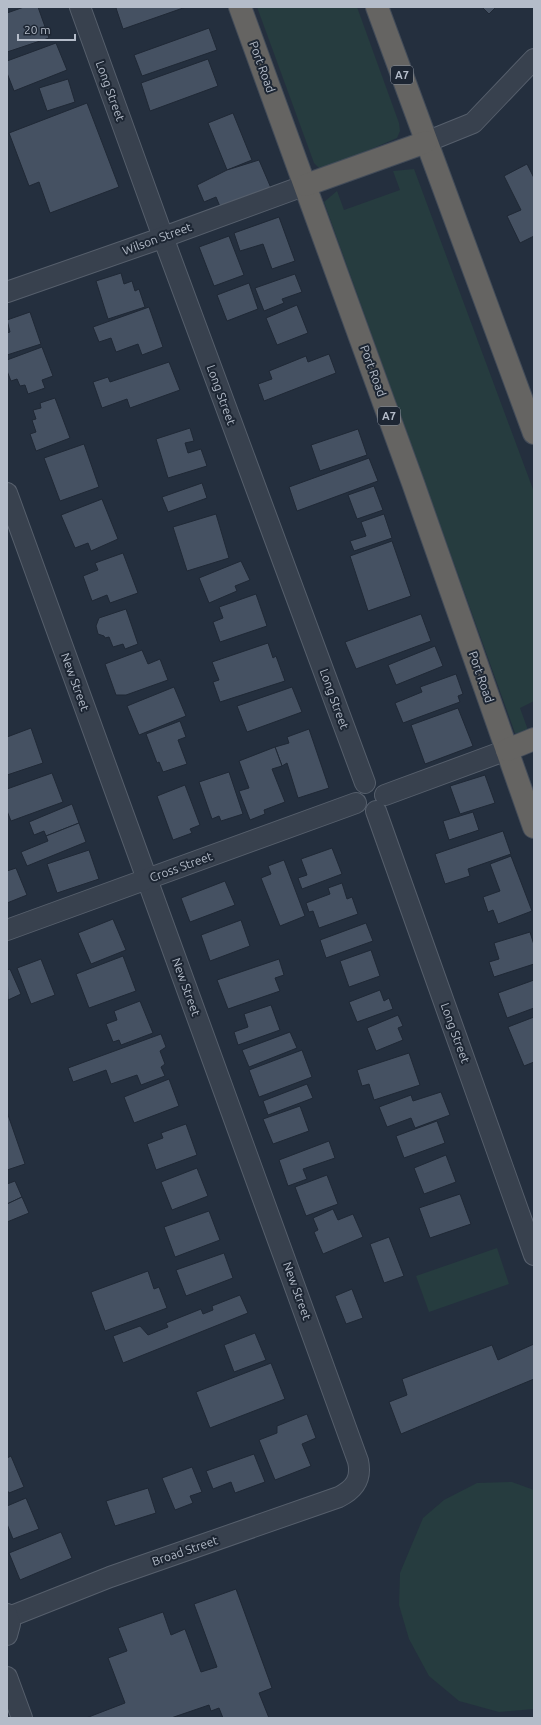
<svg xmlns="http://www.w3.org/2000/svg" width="541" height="1725" font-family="Ubuntu,sans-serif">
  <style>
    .green { fill: #263c3f }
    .building { fill: #455162; stroke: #1f2835 }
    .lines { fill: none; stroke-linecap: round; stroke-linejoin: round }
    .minor-casing { stroke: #565f6c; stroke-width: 22 }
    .trunk-casing { stroke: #434c59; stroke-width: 24 }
    .minor { stroke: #38414e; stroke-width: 20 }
    .trunk { stroke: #656462; stroke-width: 22 }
    .labels { text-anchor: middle; stroke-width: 4; stroke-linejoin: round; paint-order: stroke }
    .shield { fill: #1d2633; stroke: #878f9c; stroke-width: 1 }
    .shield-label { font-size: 11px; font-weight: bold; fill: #b4bcc9 }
    .street-label { font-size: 12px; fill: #b4bcc9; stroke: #1d2633 }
  </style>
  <rect width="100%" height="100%" fill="#242f3e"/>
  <g class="green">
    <path d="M257,7H357L399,123L400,131L397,138L327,168H319L314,163Z"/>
    <path d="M414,169L534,492V701L520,708L529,733H515L324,202L337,191L344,210L400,190L393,171Z"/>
    <path d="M497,1248L509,1284L429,1312L416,1276Z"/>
    <path d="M512,1482L534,1490V1709L499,1712L459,1701L429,1676L409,1639L399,1605L400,1573L423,1518L444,1500L477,1483Z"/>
  </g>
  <g class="building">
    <path d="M24,7H38L49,38L7,52V13Z"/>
    <path d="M119,7H186L123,29L116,8Z"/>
    <path d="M482,7H496L489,14Z"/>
    <path d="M209,28L217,50L142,76L134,55Z"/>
    <path d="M56,43L67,70L14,91L7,73V61Z"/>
    <path d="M208,59L218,86L150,111L141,83Z"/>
    <path d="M68,79L75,102L47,111L39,88Z"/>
    <path d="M87,103L119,187L50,213L39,182L29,186L9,133Z"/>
    <path d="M233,113L252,160L227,170L208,123Z"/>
    <path d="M259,160L271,188L221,209L216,197L204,202L197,185L227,170Z"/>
    <path d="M527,164L534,178V236L520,243L507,216L521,210L504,176Z"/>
    <path d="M279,217L295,261L272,269L263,244L240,251L234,233Z"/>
    <path d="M229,236L244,275L214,286L199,247Z"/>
    <path d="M121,273L124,284L132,281L135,291L139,289L145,307L108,319L96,281Z"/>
    <path d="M295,274L302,292L282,299L284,303L264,311L255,288Z"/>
    <path d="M249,283L258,309L227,321L217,295Z"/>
    <path d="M297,305L308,333L277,345L266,318Z"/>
    <path d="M149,307L163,347L142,355L138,344L116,352L111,338L99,342L93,327Z"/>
    <path d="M30,312L41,344L7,355V333L10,332L7,320Z"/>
    <path d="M42,347L53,376L42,380L45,388L28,394L25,385L20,386L17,379L11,381L7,371V360Z"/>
    <path d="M329,354L336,373L264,401L258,384L272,379L269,371L306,356L308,362Z"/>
    <path d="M169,362L180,390L130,408L127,399L102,408L93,382L108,377L110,382Z"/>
    <path d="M55,398L70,438L36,451L30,434L36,432L32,420L36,419L33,410L41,408L40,403Z"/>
    <path d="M190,428L194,441L185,443L188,453L201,449L207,466L168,478L156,439Z"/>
    <path d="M358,429L367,455L320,471L311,445Z"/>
    <path d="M84,444L99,487L60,501L44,458Z"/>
    <path d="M369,458L378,481L297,511L289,487Z"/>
    <path d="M202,483L207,498L168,512L162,497Z"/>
    <path d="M374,486L383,510L357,519L348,495Z"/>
    <path d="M102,499L118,539L91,551L88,543L75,548L61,515Z"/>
    <path d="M216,514L229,558L187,571L173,527Z"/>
    <path d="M384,514L392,538L354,551L350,541L366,536L361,522Z"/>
    <path d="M392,541L411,596L368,611L350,556Z"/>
    <path d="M123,553L138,593L110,603L107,595L92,601L83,576L98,570L95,563Z"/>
    <path d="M241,561L250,580L235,586L237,591L209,603L199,578Z"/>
    <path d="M256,594L267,626L220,642L213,622L223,618L219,607Z"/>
    <path d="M126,609L138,644L125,649L123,644L113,647L109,637L105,638L104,636L98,634L96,626L99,618Z"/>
    <path d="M421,614L431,641L356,669L345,642Z"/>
    <path d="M268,643L273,658L276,656L285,681L220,702L213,682L219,680L212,662Z"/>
    <path d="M435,646L443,666L396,685L388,665Z"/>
    <path d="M142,650L148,664L160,659L168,680L126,695H116L105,664Z"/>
    <path d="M456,674L463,694L458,696L460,702L403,723L395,703L422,692L420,687Z"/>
    <path d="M174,687L186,716L139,735L127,706Z"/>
    <path d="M292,687L302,712L247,732L237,706Z"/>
    <path d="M458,708L473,746L425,764L411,725Z"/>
    <path d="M180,721L186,737L178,740L187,764L163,772L159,762L157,763L146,734Z"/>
    <path d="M31,728L43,763L7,775V737Z"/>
    <path d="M309,729L329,788L298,798L287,763L282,766L275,747L289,743L287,737Z"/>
    <path d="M275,747L282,766L272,769L285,802L264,810L265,814L250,820L239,791L249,788L239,761Z"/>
    <path d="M229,772L243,814L221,821L219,816L212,819L199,782Z"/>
    <path d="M52,773L63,802L11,821L7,811V789Z"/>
    <path d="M485,775L495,803L460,814L450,786Z"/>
    <path d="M185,785L200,825L190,829L192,833L173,840L157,796Z"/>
    <path d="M72,804L79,823L46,836L44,831L34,835L29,822Z"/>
    <path d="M473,812L479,830L449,840L443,821Z"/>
    <path d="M79,823L86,842L27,866L21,852L48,841L46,836Z"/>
    <path d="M503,831L511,854L468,869L470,876L445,884L435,854Z"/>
    <path d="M332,848L342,874L302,889L298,878L307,875L301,859Z"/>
    <path d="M89,850L99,879L57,893L47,864Z"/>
    <path d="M511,856L532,911L498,924L493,910L488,912L483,897L500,891L490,864Z"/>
    <path d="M284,860L305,916L280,926L261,878L271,874L268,866Z"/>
    <path d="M16,868L27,895L7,903V871Z"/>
    <path d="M225,881L235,905L190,922L181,898Z"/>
    <path d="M342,883L347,899L352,897L358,914L319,928L313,911L309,912L306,903L330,894L328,888Z"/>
    <path d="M113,919L126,950L91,964L78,933Z"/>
    <path d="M241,920L250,946L210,961L201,935Z"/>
    <path d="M366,923L373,941L326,958L320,940Z"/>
    <path d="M530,932L534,945V964L494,977L489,962L499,959L494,943Z"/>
    <path d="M371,950L380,976L349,987L340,961Z"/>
    <path d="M123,956L136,991L89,1008L76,974Z"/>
    <path d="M41,959L55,995L31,1004L17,968Z"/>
    <path d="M279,959L284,975L275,978L280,991L228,1009L217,980Z"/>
    <path d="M10,969L21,994L8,1000L7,970Z"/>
    <path d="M534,980V1008L507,1018L498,993Z"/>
    <path d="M380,990L384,1001L389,998L393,1009L357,1022L349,1002Z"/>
    <path d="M140,1001L153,1033L121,1045L119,1040L113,1042L106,1024L117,1020L114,1011Z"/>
    <path d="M271,1005L280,1030L238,1045L234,1032L248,1027L244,1014Z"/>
    <path d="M398,1015L403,1026L398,1028L403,1040L376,1051L367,1028Z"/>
    <path d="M534,1017V1062L524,1066L508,1027Z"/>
    <path d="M290,1032L297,1048L249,1067L242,1050Z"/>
    <path d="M161,1034L166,1047L160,1051L165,1064L161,1067L165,1076L141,1085L137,1075L111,1084L106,1070L73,1082L68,1068Z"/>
    <path d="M302,1050L312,1077L259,1097L249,1070Z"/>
    <path d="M409,1053L420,1085L374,1100L369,1084L362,1086L357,1070Z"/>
    <path d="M169,1079L179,1106L134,1123L124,1097Z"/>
    <path d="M307,1084L313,1098L268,1115L263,1101Z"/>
    <path d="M441,1092L450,1115L415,1128L411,1118L387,1127L379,1107L411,1095L413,1101Z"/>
    <path d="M300,1106L309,1131L273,1144L263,1119Z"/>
    <path d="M7,1112L25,1164L7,1170Z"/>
    <path d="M437,1121L445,1143L404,1158L396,1136Z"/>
    <path d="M186,1124L197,1155L156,1170L147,1144L163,1138L161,1133Z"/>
    <path d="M329,1141L335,1158L303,1169L307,1179L288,1186L279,1160Z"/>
    <path d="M446,1155L456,1182L424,1194L414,1168Z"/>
    <path d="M197,1168L208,1196L172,1210L161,1182Z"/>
    <path d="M327,1175L338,1204L306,1216L295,1187Z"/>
    <path d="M15,1181L22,1197L7,1204V1184Z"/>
    <path d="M460,1194L471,1224L430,1238L419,1208Z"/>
    <path d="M22,1197L29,1213L7,1222V1204Z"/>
    <path d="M333,1209L338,1220L353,1214L363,1237L323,1254L314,1232L318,1230L313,1218Z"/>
    <path d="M209,1211L220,1240L175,1257L164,1227Z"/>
    <path d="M389,1237L404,1276L384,1283L370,1244Z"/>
    <path d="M224,1253L233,1278L186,1296L176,1270Z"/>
    <path d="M148,1271L154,1289L159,1287L167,1308L105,1331L91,1292Z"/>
    <path d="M352,1289L363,1318L346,1324L335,1296Z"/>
    <path d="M240,1295L248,1313L123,1363L113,1336L140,1326L148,1335L168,1327L166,1323L201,1309L203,1314L213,1310L212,1306Z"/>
    <path d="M255,1333L266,1360L234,1372L224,1345Z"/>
    <path d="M534,1344V1379L401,1434L389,1402L407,1395L402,1379L492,1345L498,1360Z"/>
    <path d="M271,1363L285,1399L210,1428L196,1392Z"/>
    <path d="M307,1414L316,1438L302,1444L311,1466L275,1480L259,1440L277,1433V1426Z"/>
    <path d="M254,1454L265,1482L235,1493L231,1482L213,1489L206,1471Z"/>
    <path d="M11,1456L24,1487L9,1493L7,1490V1458Z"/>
    <path d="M192,1467L202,1492L190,1496L193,1503L175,1510L162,1478Z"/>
    <path d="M148,1488L156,1513L115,1526L106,1501Z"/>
    <path d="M26,1498L39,1529L13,1539L7,1524V1506Z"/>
    <path d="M61,1532L72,1558L20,1580L9,1553Z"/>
    <path d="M236,1589L272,1688L259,1693L269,1718H223L219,1708L211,1711L209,1705L171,1718H86L125,1703L108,1658L127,1651L118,1628L163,1612L171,1635L185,1629L201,1672L217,1667L194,1604Z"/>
  </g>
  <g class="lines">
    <defs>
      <g id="minor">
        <path d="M80,7L163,237L365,783"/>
        <path d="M426,142L473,123L534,59"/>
        <path d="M7,292L153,241L306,185"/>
        <path d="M7,493L358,1461C362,1479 355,1489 339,1497L110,1577L9,1617"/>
        <path d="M385,795L507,750"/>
        <path d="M376,811L534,1255"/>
        <path d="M7,930L356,803"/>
        <path d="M7,1614L10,1624L7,1635"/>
        <path d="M7,1677L22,1718"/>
      </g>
      <g id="trunk">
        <path d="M240,7L413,483L534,827"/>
        <path d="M377,7L534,433"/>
        <path d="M306,185L426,142"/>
        <path d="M507,750L534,739"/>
      </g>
    </defs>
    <use href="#minor" class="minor-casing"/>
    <use href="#trunk" class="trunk-casing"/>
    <use href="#minor" class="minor"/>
    <use href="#trunk" class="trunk"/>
  </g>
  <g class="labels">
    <g class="shield">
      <rect x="391" y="66" width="22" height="18" rx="3"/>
      <rect x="378" y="407" width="22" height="18" rx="3"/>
    </g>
    <g class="shield-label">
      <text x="402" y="79">A7</text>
      <text x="389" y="420">A7</text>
    </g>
    <g class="street-label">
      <text transform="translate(262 67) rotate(70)" y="4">Port Road</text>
      <text transform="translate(110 91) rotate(70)" y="4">Long Street</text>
      <text transform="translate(157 239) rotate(-20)" y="4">Wilson Street</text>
      <text transform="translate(373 371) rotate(70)" y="4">Port Road</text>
      <text transform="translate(221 395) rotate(70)" y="4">Long Street</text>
      <text transform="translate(481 677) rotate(71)" y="4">Port Road</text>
      <text transform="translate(75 682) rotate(70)" y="4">New Street</text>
      <text transform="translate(334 699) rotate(70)" y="4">Long Street</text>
      <text transform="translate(181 867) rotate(-20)" y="4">Cross Street</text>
      <text transform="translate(186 987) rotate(70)" y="4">New Street</text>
      <text transform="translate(455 1033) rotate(70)" y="4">Long Street</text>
      <text transform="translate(297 1291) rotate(70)" y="4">New Street</text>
      <text transform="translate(185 1551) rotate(-19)" y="4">Broad Street</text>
    </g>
  </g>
  <rect width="541" height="1725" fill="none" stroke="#b4bcc9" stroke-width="16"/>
  <path d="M18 34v6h57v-6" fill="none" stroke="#b4bcc9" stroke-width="2"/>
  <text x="24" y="34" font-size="12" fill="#b4bcc9" stroke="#1d2633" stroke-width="3" paint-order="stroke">20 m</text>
</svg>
